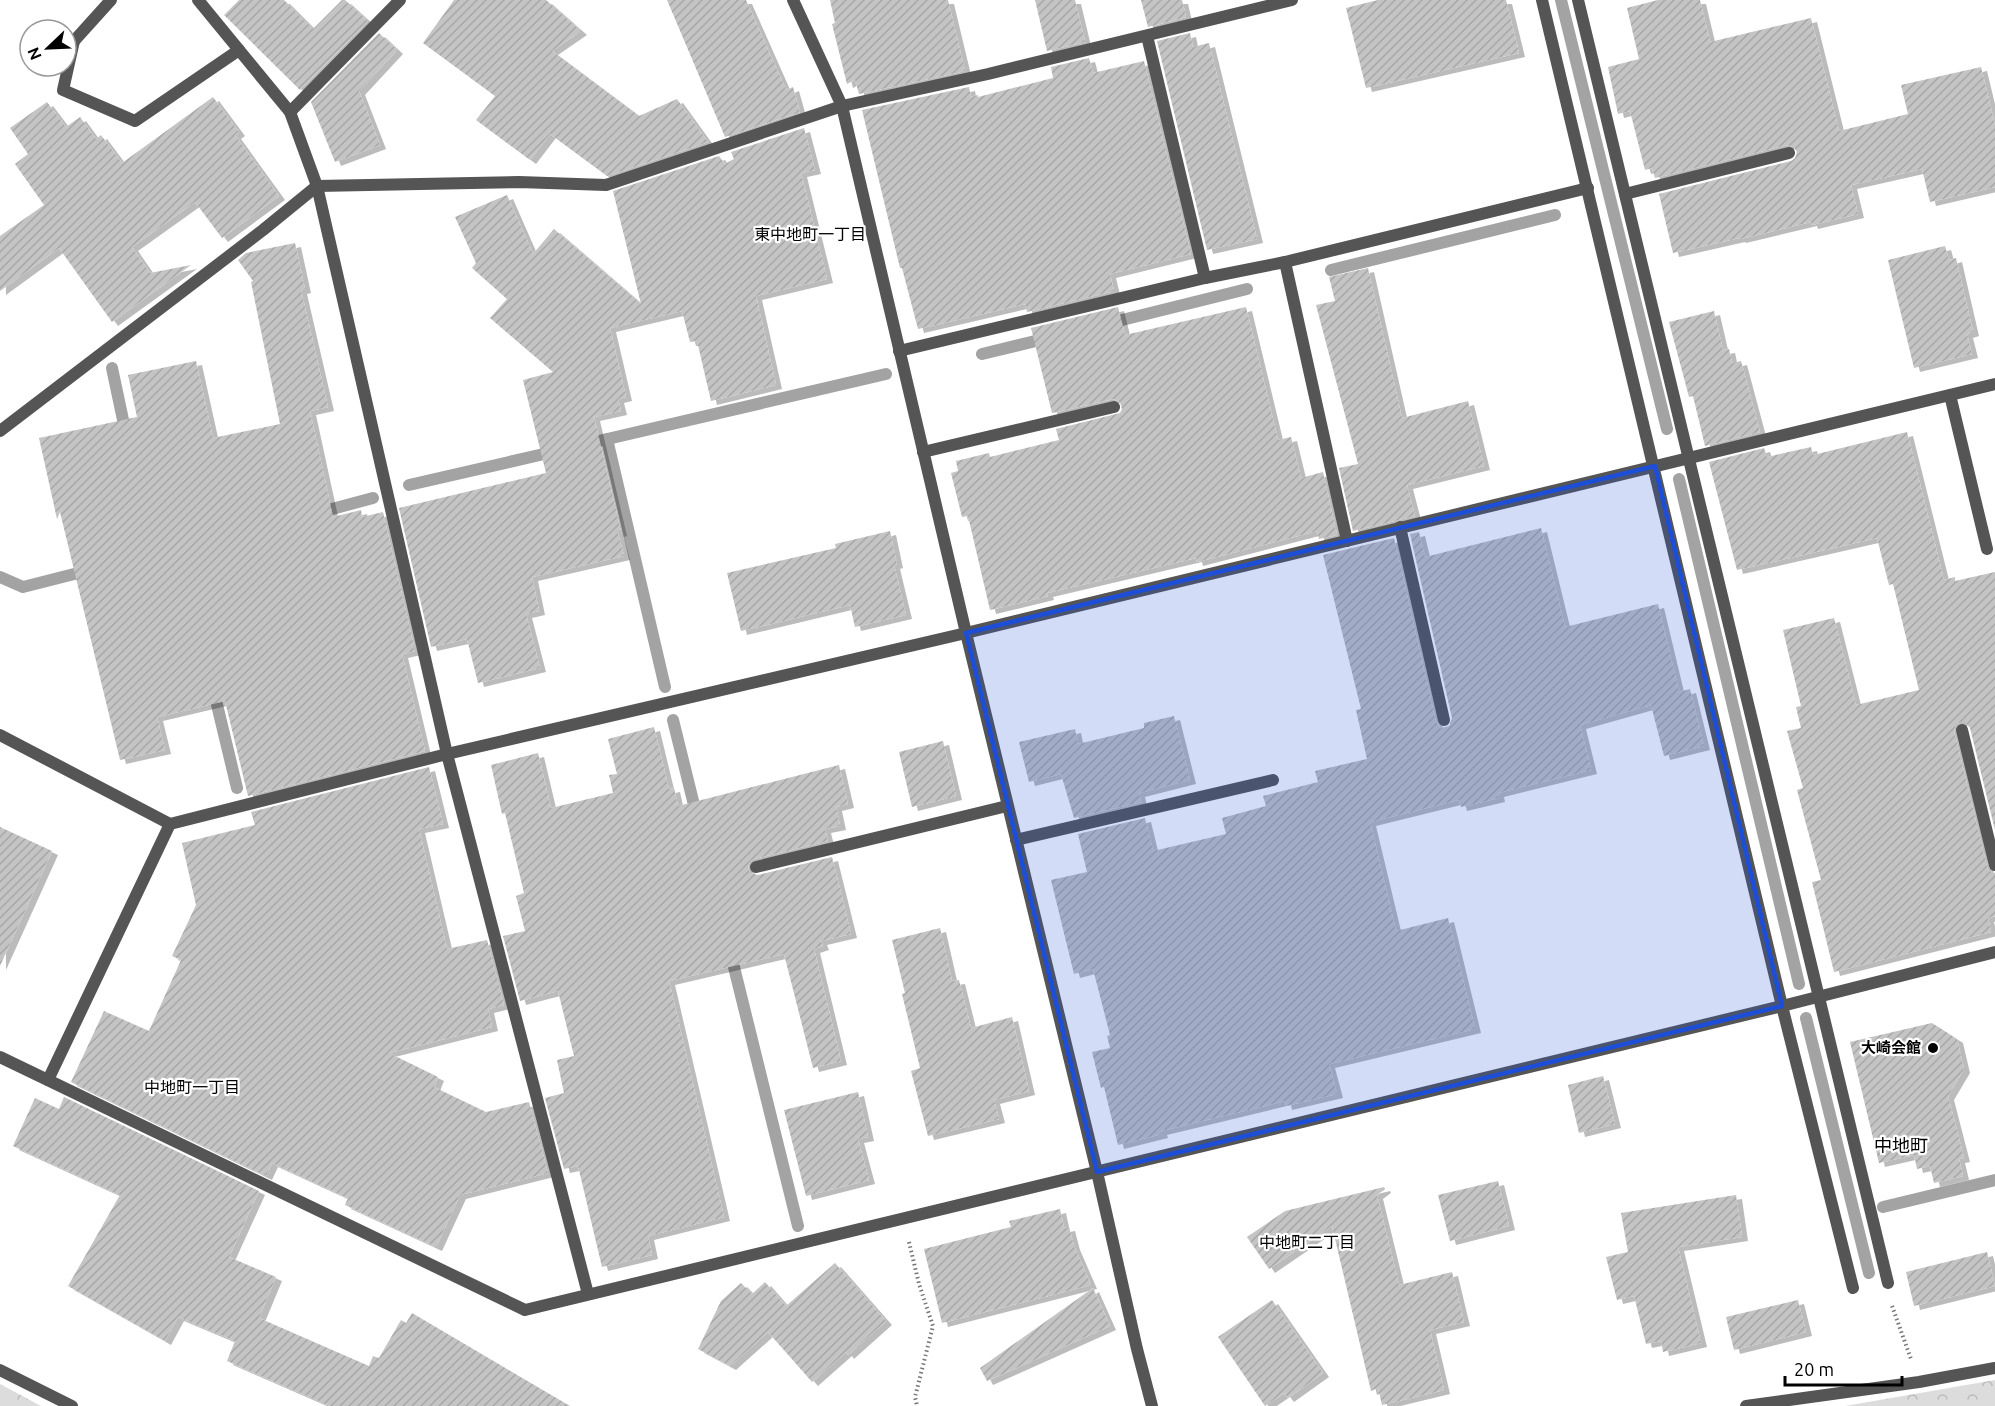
<svg xmlns="http://www.w3.org/2000/svg" width="1995" height="1406" font-family="Ubuntu,'Noto Sans JP',sans-serif">
  <style>
    .forest { fill: url(#forest-crowns) }
    .lines { fill: none; stroke-linecap: round; stroke-linejoin: round }
    .stream { stroke: #a3a3a3; stroke-width: 12 }
    .building { fill: url(#building-hatch); filter: url(#shadow) }
    .path { stroke: #777; stroke-width: 4; stroke-dasharray: 1.5 3; stroke-linecap: butt }
    .service { stroke: #555; stroke-width: 12 }
    .minor { stroke: #555; stroke-width: 12 }
    .marked { fill: #1d4ed8; fill-opacity: 0.2; stroke: #1d4ed8; stroke-width: 4.5; stroke-linejoin: round }
    .poi-dot { fill: #000; stroke: #fff; stroke-width: 2 }
    .labels { text-anchor: middle; stroke-width: 4.5; stroke-linejoin: round; paint-order: stroke }
    .poi-label { font-size: 15px; font-weight: bold; fill: #000; stroke: #fff; text-anchor: end }
    .neighbourhood-label { font-size: 16px; fill: #000; stroke: #fff }
    .quarter-label { font-size: 18px; fill: #000; stroke: #fff }
  </style>
  <defs>
    <pattern id="forest-crowns" width="20" height="18" patternUnits="userSpaceOnUse" patternTransform="scale(1.5)"><rect width="20" height="18" fill="#dcdcdc"/><path d="M2 6a3 3 0 1 1 6 0M12 15a3 3 0 1 1 6 0" fill="none" stroke="#bbb"/></pattern>
    <pattern id="building-hatch" width="6" height="6" patternUnits="userSpaceOnUse" patternTransform="scale(1.5)"><rect width="6" height="6" fill="#c4c4c4"/><path d="M-1 1l2-2M0 6l6-6M5 7l2-2" fill="none" stroke="#a7a7a7"/></pattern>
    <filter id="shadow"><feDropShadow dx="6" dy="4" stdDeviation="0" flood-color="#0004"/></filter>
  </defs>
  <rect width="100%" height="100%" fill="#fff"/>
  <g class="forest">
    <path d="M1995,1380V1406H1845Z"/>
    <path d="M0,1384L41,1406H0Z"/>
  </g>
  <g class="lines">
    <g class="stream">
      <path d="M1561,0L1667,429"/>
      <path d="M1331,270L1555,215"/>
      <path d="M1106,324L1247,289"/>
      <path d="M982,354L1048,338"/>
      <path d="M112,368L126,434"/>
      <path d="M607,439L665,687"/>
      <path d="M586,444L886,374"/>
      <path d="M1679,479L1799,984"/>
      <path d="M409,485L557,451"/>
      <path d="M317,513L373,498"/>
      <path d="M0,577L23,587L90,570"/>
      <path d="M213,688L237,788"/>
      <path d="M673,720L697,817"/>
      <path d="M730,951L798,1226"/>
      <path d="M1806,1018L1869,1273"/>
      <path d="M1883,1207L1995,1180"/>
    </g>
  </g>
  <g class="building">
    <path d="M239,0H284L313,29L342,0H345L368,21L300,90L224,15Z"/>
    <path d="M454,0H546L581,31L552,51L639,116L677,99L708,142L607,176L550,134L530,160L476,120L495,96L423,43Z"/>
    <path d="M667,0H746L786,90L793,87L800,112L725,137Z"/>
    <path d="M830,0H948L965,71L859,94L855,80L847,84L832,24L835,23Z"/>
    <path d="M1035,0H1075L1085,42L1047,51Z"/>
    <path d="M1141,0H1182L1186,17L1148,27Z"/>
    <path d="M1378,0H1506L1519,53L1366,88L1346,8Z"/>
    <path d="M1658,0H1700L1710,42L1811,18L1839,131L1908,114L1901,85L1981,67L1995,125V187L1930,202L1922,169L1851,185L1858,214L1812,225L1811,222L1740,239L1739,238L1673,253L1659,194L1791,161L1795,158L1797,152L1794,147L1787,145L1655,178L1652,168L1645,170L1630,111L1618,114L1608,67L1639,59L1627,8Z"/>
    <path d="M379,33L397,50L359,91L380,145L335,162L311,102Z"/>
    <path d="M1190,33L1193,47L1209,43L1257,239L1207,250L1157,41Z"/>
    <path d="M1089,58L1093,73L1144,61L1191,254L1110,274L1114,291L1027,312L1025,304L918,329L902,268H900L862,110L969,87L971,97L978,95V97L1053,78L1051,67Z"/>
    <path d="M213,97L239,132L235,135L279,196L222,238L195,202L132,247L150,273L191,265L112,322L59,248L0,291V236L44,205L15,164L28,154L10,128L47,102L66,127L80,117L96,139L101,135L122,163Z"/>
    <path d="M804,128L815,170L801,173L827,279L756,296L776,385L711,401L697,341L690,342L682,311L610,328L626,397L618,399L621,411L594,417L621,532L618,533L624,556L532,577L539,611L526,614L540,668L478,683L467,639L431,647L399,508L546,473L523,380L553,372L490,318L507,299L472,268L476,263L455,217L507,195L533,254L554,229L641,304L613,191L719,156L725,164L734,159L731,152Z"/>
    <path d="M295,243L305,289L301,290L328,407L310,411L333,517L361,510L362,517L383,512L415,651L402,654L425,751L248,796L225,701L157,717L165,750L120,760L60,512L57,519L39,438L137,417L128,375L196,361L213,438L280,424L251,282L253,281L238,260L246,253Z"/>
    <path d="M1945,246L1949,260L1956,258L1973,332L1967,334L1972,354L1914,368L1888,260Z"/>
    <path d="M1368,268L1402,418L1468,401L1484,466L1407,485L1415,516L1353,531L1339,468L1358,464L1316,305L1335,301L1329,277Z"/>
    <path d="M1118,307L1125,335L1246,307L1278,440L1291,437L1301,478L1323,472L1337,535L1319,539L1317,531L1197,562L1196,558L1047,593L1048,596L990,610L968,516L962,517L951,473L958,471L956,461L989,453L990,457L1059,440L1056,429L1120,413L1122,409L1120,402L1113,399L1052,413L1031,328Z"/>
    <path d="M1714,311L1723,350L1729,349L1732,363L1741,361L1760,432L1705,446L1693,396L1689,397L1669,322Z"/>
    <path d="M1907,432L1944,580L1955,577V581L1995,572V830L1970,728L1965,722H1961L1956,724L1954,731L1987,867L1989,871L1995,873V916L1988,918L1991,932L1834,972L1812,882L1821,880L1797,790L1803,788L1787,731L1801,728L1796,707L1801,706L1783,630L1834,618L1856,705L1919,690L1893,584L1889,585L1877,538L1737,570L1709,462L1764,448L1767,457L1811,447L1813,455Z"/>
    <path d="M1541,528L1565,627L1658,604L1679,692L1690,689L1704,746L1664,756L1651,705L1580,725L1591,770L1498,793L1499,798L1461,807L1459,800L1370,822L1396,931L1448,918L1475,1029L1329,1064L1337,1094L1286,1106L1285,1101L1161,1131L1162,1134L1118,1145L1104,1087L1101,1088L1092,1052L1110,1048L1107,1036L1110,1035L1093,969L1074,974L1051,880L1087,872L1078,834L1145,818L1153,851L1226,834L1222,818L1266,806L1263,796L1318,782L1315,771L1367,759L1356,710L1361,709L1323,555L1394,538L1436,722L1441,728L1449,726L1452,718L1410,534L1419,532L1425,557Z"/>
    <path d="M890,531L897,564L894,565L906,615L855,627L850,605L741,631L727,573L836,548L835,544Z"/>
    <path d="M1174,716L1190,780L1139,793L1141,802L1074,818L1061,774L1029,782L1019,742L1075,729L1078,744L1144,728V723Z"/>
    <path d="M654,727L669,789L674,788L678,806L839,765L848,804L836,807L840,826L825,829L828,841L754,859L750,861L748,868L750,873L758,875L832,857L851,934L821,941L823,946L814,949L841,1061L813,1068L784,954L669,981L724,1217L648,1236L652,1255L602,1267L578,1166L564,1169L545,1098L564,1093L557,1060L574,1056L558,991L520,1001L503,936L525,931L516,896L524,893L505,813L502,814L491,765L538,753L551,808L613,793L609,775L617,774L608,739Z"/>
    <path d="M943,741L956,796L912,807L899,752Z"/>
    <path d="M429,767L443,824L419,829L447,949L487,940L504,1005L488,1009L492,1027L389,1053L438,1077L434,1087L486,1112L529,1102L548,1173L460,1195L436,1247L345,1205L348,1198L272,1163L266,1176L71,1082L104,1011L149,1031L181,960L172,956L196,905L182,843L255,825L251,812Z"/>
    <path d="M0,827L52,851L0,966Z"/>
    <path d="M940,928L952,981L959,980L971,1028L1012,1017L1029,1091L994,1100L999,1119L928,1136L911,1071L920,1068L902,994L905,993L892,940Z"/>
    <path d="M1932,1023L1957,1039L1964,1069L1948,1096L1964,1158L1959,1159L1963,1176L1934,1183L1930,1166L1917,1169L1914,1155L1879,1163L1850,1042Z"/>
    <path d="M1603,1076L1615,1124L1579,1133L1568,1085Z"/>
    <path d="M858,1092L868,1137L858,1139L869,1180L806,1196L784,1110Z"/>
    <path d="M64,1097L259,1191L229,1257L276,1277L259,1318L369,1366L373,1356L379,1358L401,1320L406,1323L412,1313L570,1406H330L227,1361L235,1341L178,1317L165,1341L68,1286L120,1195L13,1146L35,1098L59,1109Z"/>
    <path d="M1498,1181L1509,1226L1450,1241L1438,1195Z"/>
    <path d="M1384,1187L1385,1189L1377,1195L1399,1285L1452,1272L1464,1322L1430,1330L1444,1390L1382,1405L1378,1388L1371,1391L1332,1226L1269,1269L1247,1237L1285,1211Z"/>
    <path d="M1736,1195L1742,1237L1678,1247L1701,1343L1663,1352L1661,1341L1646,1344L1634,1296L1617,1300L1606,1257L1628,1252L1621,1213Z"/>
    <path d="M1060,1209L1064,1228L1069,1227L1074,1246L1091,1285L942,1323L924,1249L1011,1227L1009,1221Z"/>
    <path d="M1987,1252L1995,1286L1914,1306L1906,1272Z"/>
    <path d="M835,1263L886,1321L848,1355L846,1352L812,1382L768,1332L730,1366L698,1349L721,1301L741,1283L752,1294L765,1282L786,1306Z"/>
    <path d="M1093,1288L1110,1326L987,1381L980,1368Z"/>
    <path d="M1272,1300L1323,1373L1288,1398L1284,1393L1265,1406L1218,1337Z"/>
    <path d="M1798,1300L1806,1332L1734,1350L1726,1317Z"/>
  </g>
  <g class="lines">
    <g class="path">
      <path d="M909,1242L919,1284L933,1326L915,1397L917,1406"/>
      <path d="M1892,1306L1911,1359"/>
    </g>
    <g class="service">
      <path d="M74,41L63,90L135,121L239,50"/>
      <path d="M1625,194L1789,153"/>
      <path d="M1950,395L1987,549"/>
      <path d="M923,452L1114,407"/>
      <path d="M1400,527L1444,720"/>
      <path d="M1962,730L1995,865"/>
      <path d="M1016,840L1273,780"/>
      <path d="M756,867L1007,806"/>
    </g>
    <g class="minor">
      <path d="M198,0L290,112L317,186L447,754L588,1294"/>
      <path d="M793,0L842,106L966,633L1097,1172L1137,1349L1152,1406"/>
      <path d="M1542,0L1782,1006L1853,1288"/>
      <path d="M1578,0L1888,1283"/>
      <path d="M1147,36L1205,278"/>
      <path d="M74,41L111,0"/>
      <path d="M290,112L400,0"/>
      <path d="M1285,262L1347,541"/>
      <path d="M899,351L1205,278L1285,262L1588,188"/>
      <path d="M0,431L263,230L317,186L519,182L606,185L842,106L988,74L1292,0"/>
      <path d="M0,735L170,824"/>
      <path d="M0,1057L525,1310L1782,1006L1995,952"/>
      <path d="M48,1080L170,824L447,754L966,633L1995,384"/>
      <path d="M0,1370L72,1406"/>
      <path d="M1746,1406L1919,1382L1995,1368"/>
    </g>
  </g>
  <path class="marked" d="M1655,466L1782,1006L1097,1172L966,633Z"/>
  <circle class="poi-dot" cx="1933" cy="1048" r="6"/>
  <g class="labels">
    <g class="poi-label">
      <text x="1921" y="1053">大崎会館</text>
    </g>
    <g class="neighbourhood-label">
      <text x="810" y="240">東中地町一丁目</text>
      <text x="192" y="1093">中地町一丁目</text>
      <text x="1307" y="1248">中地町二丁目</text>
    </g>
    <g class="quarter-label">
      <text x="1901" y="1152">中地町</text>
    </g>
  </g>
  <g transform="translate(48 48) rotate(247)"><circle r="28" fill="#ffffff" stroke="#999999" stroke-width="1.5"/>
  <path d="M0-4.5L10 22L0 15L-10 22Z" fill="#000000"/>
  <text y="-9" font-size="16" font-weight="bold" text-anchor="middle" fill="#000000">N</text>
  </g>
  <path d="M1785 1376v9h117v-9" fill="none" stroke="#000000" stroke-width="3"/>
  <text x="1794" y="1376" font-size="18" fill="#000000" stroke="#ffffff" stroke-width="4.5" paint-order="stroke">20 m</text>
</svg>
